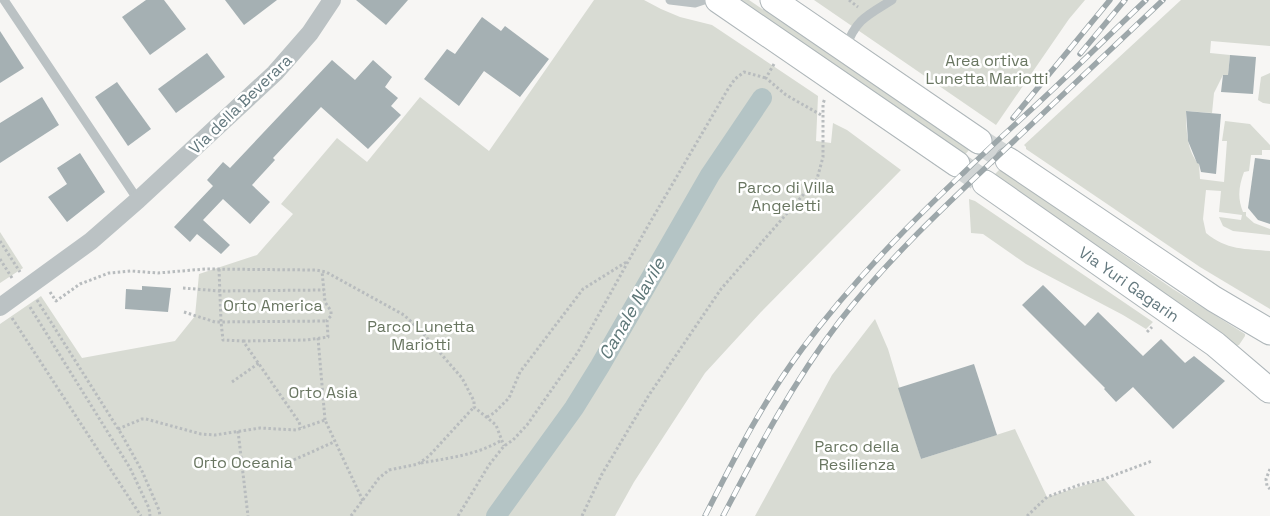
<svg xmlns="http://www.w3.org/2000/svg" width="1270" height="516" font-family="'Space Grotesk',sans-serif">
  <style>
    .green { fill: #d8dbd3 }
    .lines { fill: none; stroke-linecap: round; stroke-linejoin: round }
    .canal { stroke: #b4c4c5; stroke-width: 20 }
    .building { fill: #a5b0b3 }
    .secondary-tunnel { stroke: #d2d6d6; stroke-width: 25; stroke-dasharray: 25 12; stroke-linecap: butt }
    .secondary-casing { stroke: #aeb6b9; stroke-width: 27 }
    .path { stroke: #b8bcbe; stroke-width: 3; stroke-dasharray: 2.5 2.5; stroke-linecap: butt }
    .service { stroke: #bbc2c4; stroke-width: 9 }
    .minor { stroke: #bbc2c4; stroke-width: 18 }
    .secondary { stroke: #fff; stroke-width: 25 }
    .rail-casing { stroke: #9da7aa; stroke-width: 5.5 }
    .rail { stroke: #fff; stroke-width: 4; stroke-dasharray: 11; stroke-linecap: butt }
    .labels { text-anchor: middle; stroke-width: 5; stroke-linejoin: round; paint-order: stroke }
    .park-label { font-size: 16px; fill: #697661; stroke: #fff }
    .street-label { font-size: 16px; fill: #63787e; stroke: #fff }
    .water-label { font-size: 18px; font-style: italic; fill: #5e7778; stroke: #fff }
  </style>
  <rect width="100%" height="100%" fill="#f7f6f4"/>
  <g class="green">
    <path d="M594,0H644L661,9L680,17L712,25L818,96L816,141L831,143L833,123L847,130L901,170L761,312L705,373L634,482L615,516H0V324L41,296L82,358L175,341L195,316L199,274L257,255L293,214L281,204L337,138L367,162L420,97L489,151Z"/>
    <path d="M735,0H749L969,150L963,157Z"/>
    <path d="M814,0H1085L1069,19L996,125Z"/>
    <path d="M1181,0H1270V46L1211,41L1210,53L1230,55L1228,75H1223L1214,93L1212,113L1186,111C1186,129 1187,152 1199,164L1200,179L1224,182L1227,141H1222L1225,121L1250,124L1270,145V150H1262V155H1251L1249,171L1244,172C1239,186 1237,197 1243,212H1246V216L1254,223L1270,229V235L1233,231L1223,226L1219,217L1241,220L1242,215L1219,212L1221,191L1206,190L1203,219L1206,233C1226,250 1246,249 1270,251V309L1200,267L1026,149V147L1024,145Z"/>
    <path d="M1270,73V104L1263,103L1258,100L1261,77Z"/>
    <path d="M1000,169L1173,289L1245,334V336L1239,345L1236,346L1168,296L994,175Z"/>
    <path d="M969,199L975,201L1153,322L1146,329L1123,315L1026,264L983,234L971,233Z"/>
    <path d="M0,232L23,268L0,283Z"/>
    <path d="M875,319L888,349L921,459L1015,429L1047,497L1104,479L1135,516H755L832,375Z"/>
  </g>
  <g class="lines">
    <path class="canal" d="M496,516L574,408L600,366L710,175L762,98"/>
  </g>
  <g class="building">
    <path d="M146,0H164L186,29L150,55L122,17Z"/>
    <path d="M225,0H277L244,25Z"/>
    <path d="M356,0H408L386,25Z"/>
    <path d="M482,17L501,31L505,26L549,59L520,97L484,71L459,106L424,79L447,49L455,54Z"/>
    <path d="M0,31L24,68L0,83Z"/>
    <path d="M207,53L225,77L176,113L158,89Z"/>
    <path d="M1230,55L1256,57L1253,94L1221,92L1223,75H1228Z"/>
    <path d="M332,60L355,80L373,60L392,77L385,87L398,98L391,106L401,115L368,149L321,107L273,158L275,160L252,185L270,202L250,224L223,199L203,220L230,245L221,254L197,234L190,242L174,227L213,186L207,180L223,162L230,168Z"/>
    <path d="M117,82L151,129L128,146L95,97Z"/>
    <path d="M42,97L59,125L0,163V123Z"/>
    <path d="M1186,111L1221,114L1216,174L1201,172L1199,164L1197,163L1188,141Z"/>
    <path d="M80,153L105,192L67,222L48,197L67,184L57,168Z"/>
    <path d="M1255,158L1270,160V224L1258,220L1248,208Z"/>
    <path d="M1043,285L1085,326L1098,312L1143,356L1161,339L1185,363L1194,356L1225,381L1173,429L1133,387L1116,402L1104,389L1105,388L1022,305Z"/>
    <path d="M142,286L171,288L168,312L125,309L126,289L142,290Z"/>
    <path d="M974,364L997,435L921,459L898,388Z"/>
  </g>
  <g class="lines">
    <g class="secondary-tunnel">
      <path d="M979,141L1008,160"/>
      <path d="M957,164L985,183"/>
    </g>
    <defs>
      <g id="secondary">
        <path d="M718,0L957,164"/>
        <path d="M773,0L979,141"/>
        <path d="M1008,160L1214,299L1270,332"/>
        <path id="s1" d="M985,183L1215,344L1269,390"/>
      </g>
    </defs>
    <use href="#secondary" class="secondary-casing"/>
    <g class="path">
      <path d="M849,0L858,7"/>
      <path d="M774,64L766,78L786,95L823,116"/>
      <path d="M0,241L20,272"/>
      <path d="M0,259L12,278"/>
      <path d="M219,269L221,322L223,340L243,341L299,422L301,428"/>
      <path d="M183,288L219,291L324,290"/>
      <path d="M50,292L56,301L80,284L109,273L131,271L158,273L205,269L316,270L326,272L404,315L421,331L462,378L474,401V407L496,425L504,446"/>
      <path d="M37,300L122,435L142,471L159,510L160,516"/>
      <path d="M30,307L130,468L149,508L150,516"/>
      <path d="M184,312L215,322L327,321"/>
      <path d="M12,318L141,516"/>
      <path d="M1147,332L1152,327"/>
      <path d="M318,338L325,420"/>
      <path d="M243,341L306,340L328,337L327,320L331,316V311L325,302L322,271"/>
      <path d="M232,382L259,363"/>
      <path d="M487,417L494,413L509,398L520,372L583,289L628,261"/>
      <path d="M118,429L142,419H146L201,434L215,435L260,428L296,430L325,420L363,501"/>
      <path d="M238,431L248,516"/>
      <path d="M421,463C449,458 477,455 502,440"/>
      <path d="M280,466L334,442"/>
      <path d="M1270,469L1266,479L1267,486L1270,489"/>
      <path d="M351,516L379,478L389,470L418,464L429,456L474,407"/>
      <path d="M458,516L489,465L504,446L513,440L527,425L578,352L645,231L728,89L735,79L744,72L766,78"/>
      <path d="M582,516L602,474L649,395L721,289L817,179L823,157V104L825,98"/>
      <path d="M1027,516L1047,497L1079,485L1104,479L1152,461"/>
    </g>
    <g class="service">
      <path d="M4,0L138,200"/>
      <path d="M670,0L695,3L704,0"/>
      <path d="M846,47C856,19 868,15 892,0"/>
    </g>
    <path class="minor" d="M0,307L91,241L138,200L275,73L310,33L332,0"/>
    <use href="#secondary" class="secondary"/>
    <defs>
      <g id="rail">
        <path d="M1080,54L1125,0"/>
        <path d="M1013,118L1110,0"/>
        <path d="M705,516C734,459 763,401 802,349C866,263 944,190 1023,117C1065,79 1105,39 1146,0"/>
        <path d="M723,516C758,449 793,382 839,322C886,261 943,208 998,156C1053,104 1108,52 1163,0"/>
      </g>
    </defs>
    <use href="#rail" class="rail-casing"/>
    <use href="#rail" class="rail"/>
  </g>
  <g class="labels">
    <g class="park-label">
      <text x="987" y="66">Area ortiva<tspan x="987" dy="18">Lunetta Mariotti</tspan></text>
      <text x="786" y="193">Parco di Villa<tspan x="786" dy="18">Angeletti</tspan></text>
      <text x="273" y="311">Orto America</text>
      <text x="421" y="332">Parco Lunetta<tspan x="421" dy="18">Mariotti</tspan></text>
      <text x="323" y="398">Orto Asia</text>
      <text x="857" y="452">Parco della<tspan x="857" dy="18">Resilienza</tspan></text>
      <text x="243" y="468">Orto Oceania</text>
    </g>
    <g class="street-label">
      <text transform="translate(240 104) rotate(-44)" y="6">Via della Beverara</text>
      <text dy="6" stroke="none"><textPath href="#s1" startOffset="176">Via Yuri Gagarin</textPath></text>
    </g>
    <g class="water-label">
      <text transform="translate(632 309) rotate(-60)" y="6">Canale Navile</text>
    </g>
  </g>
</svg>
